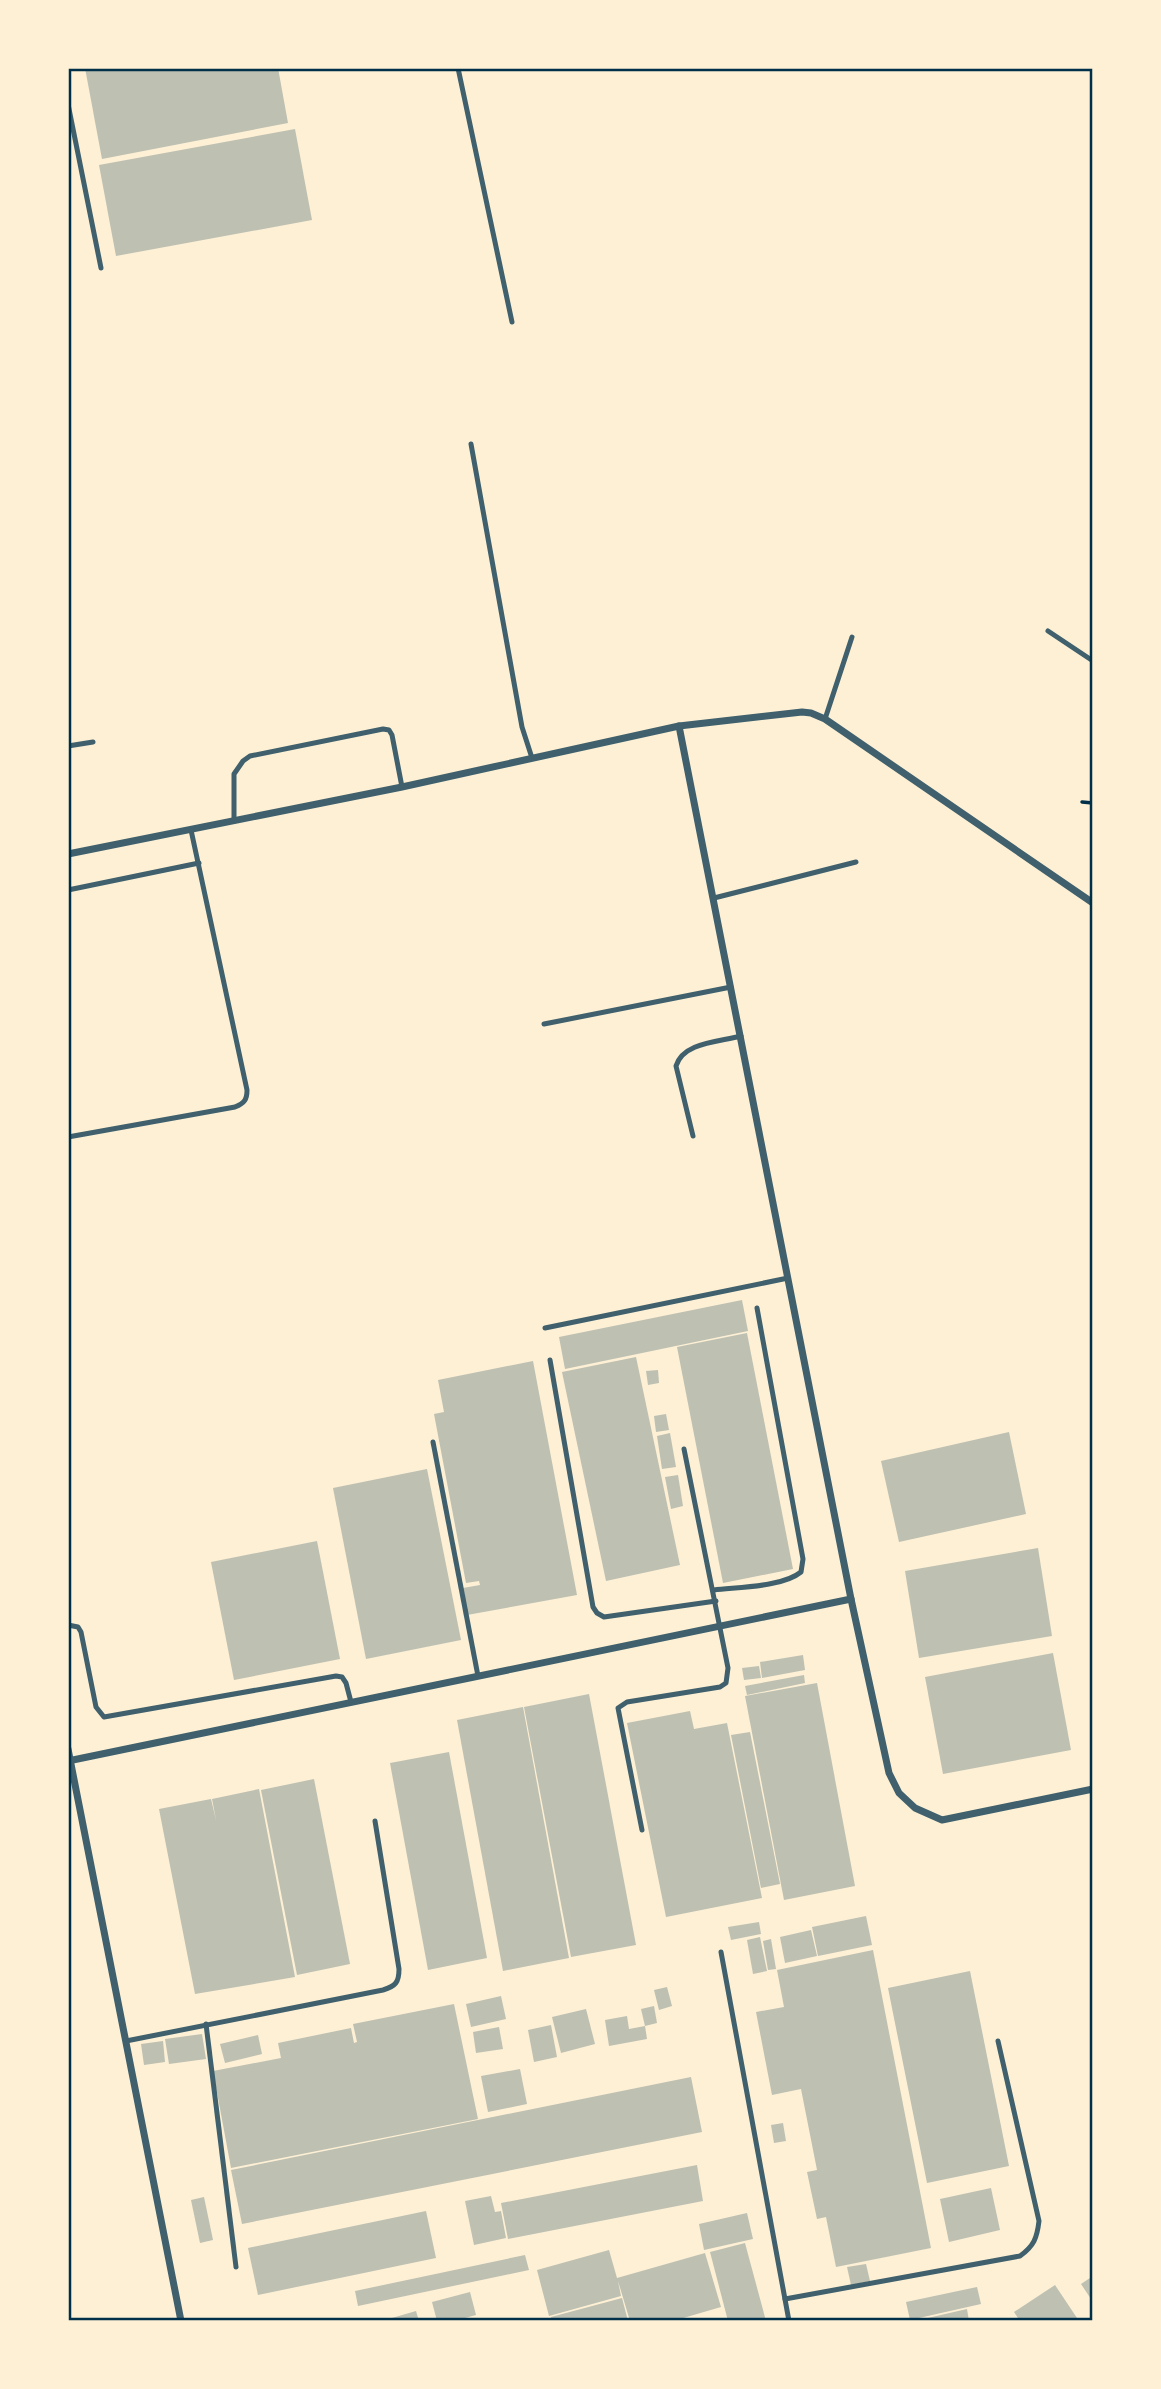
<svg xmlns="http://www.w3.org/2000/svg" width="1161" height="2389" font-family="'PT Sans',sans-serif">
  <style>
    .building { fill: #bec0b2 }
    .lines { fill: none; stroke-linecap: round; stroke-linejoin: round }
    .path { stroke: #003049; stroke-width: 3.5 }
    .service { stroke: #3f606c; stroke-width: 5 }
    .minor { stroke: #3f606c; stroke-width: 7 }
    .neatline { fill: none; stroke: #003049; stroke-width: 2.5 }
  </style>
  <rect width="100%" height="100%" fill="#fdf0d5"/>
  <g class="building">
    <path d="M85,68H278L288,123L102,159Z"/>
    <path d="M295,129L312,220L116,256L99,165Z"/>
    <path d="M742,1300L748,1331L565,1369L559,1337Z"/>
    <path d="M747,1333L793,1569L723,1583L677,1347Z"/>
    <path d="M636,1357L680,1565L606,1581L562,1372Z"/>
    <path d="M533,1361L577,1595L467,1615L463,1588L480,1585L479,1581L466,1583L434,1414L444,1412L438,1380Z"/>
    <path d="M658,1370L659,1383L648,1385L646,1371Z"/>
    <path d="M666,1414L669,1430L656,1432L654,1416Z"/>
    <path d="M1009,1432L1026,1514L899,1542L881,1461Z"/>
    <path d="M670,1433L676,1467L662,1469L657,1436Z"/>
    <path d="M427,1469L461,1640L366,1659L333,1488Z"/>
    <path d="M678,1475L683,1506L671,1509L665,1477Z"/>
    <path d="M317,1541L340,1659L234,1680L211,1562Z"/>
    <path d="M1038,1548L1052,1636L919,1658L905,1571Z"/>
    <path d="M1053,1653L1071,1750L943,1774L925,1677Z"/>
    <path d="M803,1655L805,1670L762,1678L760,1662Z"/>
    <path d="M759,1666L761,1678L744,1680L742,1668Z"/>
    <path d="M804,1675L805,1683L747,1695L745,1686Z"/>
    <path d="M817,1683L855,1886L784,1900L745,1696Z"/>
    <path d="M589,1694L636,1945L571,1957L524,1707Z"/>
    <path d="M523,1707L569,1958L503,1971L457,1720Z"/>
    <path d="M690,1711L694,1729L727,1723L762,1898L666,1917L627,1723Z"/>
    <path d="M750,1732L780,1884L761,1888L731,1735Z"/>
    <path d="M449,1752L487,1958L428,1970L390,1763Z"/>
    <path d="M314,1779L350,1964L297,1975L261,1790Z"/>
    <path d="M259,1789L295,1977L195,1994L159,1809L211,1799L216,1820L212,1799Z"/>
    <path d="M866,1916L872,1945L818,1956L812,1927Z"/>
    <path d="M759,1922L761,1934L731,1940L728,1927Z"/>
    <path d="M811,1930L817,1956L785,1963L780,1937Z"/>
    <path d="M760,1937L767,1971L753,1974L747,1940Z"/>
    <path d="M771,1939L776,1969L768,1970L763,1941Z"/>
    <path d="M873,1950L931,2248L836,2267L826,2217L817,2219L807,2172L817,2170L801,2089L772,2095L756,2012L784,2007L777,1970Z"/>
    <path d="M970,1971L1009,2166L927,2183L888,1988Z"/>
    <path d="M667,1987L672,2006L659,2010L654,1990Z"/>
    <path d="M501,1996L506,2019L471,2027L466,2004Z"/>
    <path d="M454,2004L478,2119L231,2168L213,2071L281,2058L278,2043L351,2028L354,2043L357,2042L353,2024Z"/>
    <path d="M654,2006L657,2023L645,2026L641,2009Z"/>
    <path d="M586,2009L595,2044L561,2053L552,2017Z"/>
    <path d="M627,2016L629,2029L645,2026L647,2039L609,2046L605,2020Z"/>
    <path d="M551,2025L557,2057L534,2062L528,2030Z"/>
    <path d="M499,2027L503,2049L476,2053L473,2032Z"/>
    <path d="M202,2034L206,2059L169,2064L165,2039Z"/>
    <path d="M258,2035L262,2054L225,2063L220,2044Z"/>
    <path d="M163,2041L165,2062L144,2065L141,2044Z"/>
    <path d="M520,2069L527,2104L488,2112L481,2076Z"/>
    <path d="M691,2077L702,2132L242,2224L231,2170Z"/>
    <path d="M783,2123L786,2141L774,2143L771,2125Z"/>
    <path d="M697,2165L703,2201L508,2239L501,2203Z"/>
    <path d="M991,2188L1000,2230L949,2242L940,2199Z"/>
    <path d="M491,2196L495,2212L501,2211L506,2238L474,2245L465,2201Z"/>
    <path d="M204,2197L213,2240L200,2243L191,2200Z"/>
    <path d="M426,2211L436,2258L258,2295L248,2248Z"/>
    <path d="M747,2213L753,2239L704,2250L699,2224Z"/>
    <path d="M745,2243L766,2321H728L710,2252Z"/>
    <path d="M609,2250L617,2278L705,2253L721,2307L673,2321H630L618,2281L621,2296L549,2316L537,2270Z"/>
    <path d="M525,2255L529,2270L358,2306L355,2291Z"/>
    <path d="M866,2264L870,2281L851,2285L847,2267Z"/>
    <path d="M1093,2276V2302L1081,2284Z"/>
    <path d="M1055,2285L1079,2321H1020L1014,2312Z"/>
    <path d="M977,2287L981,2304L910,2320L906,2302Z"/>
    <path d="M470,2292L476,2315L454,2321H437L432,2302Z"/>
    <path d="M622,2298L628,2321H552L551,2317Z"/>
    <path d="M967,2309L969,2321H920L919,2320Z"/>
    <path d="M416,2311L419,2321H393L392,2318Z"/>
  </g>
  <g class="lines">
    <path class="path" d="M1082,802L1093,803"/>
    <g class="service">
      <path d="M458,68L512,322"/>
      <path d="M68,104L101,268"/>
      <path d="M471,444L522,727L532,758"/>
      <path d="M1048,631L1093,661"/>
      <path d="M825,719L852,637"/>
      <path d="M68,746L93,742"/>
      <path d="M234,821V774L243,761L250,756L383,729L389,730L392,735L402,787"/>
      <path d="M68,890L199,863"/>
      <path d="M714,898L856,862"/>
      <path d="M544,1024L731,987"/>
      <path d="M693,1136L676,1066C683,1042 719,1042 741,1036"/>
      <path d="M68,1137L235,1107C245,1103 247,1099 247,1090L191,830"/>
      <path d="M545,1328L788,1278"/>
      <path d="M550,1360L593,1607L597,1613L604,1617L716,1601"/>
      <path d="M433,1442L478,1676"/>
      <path d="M714,1590C738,1587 783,1587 801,1572L803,1559L757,1308"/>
      <path d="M68,1625L78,1627L81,1632L96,1707L104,1717L336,1676L342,1677L346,1683L351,1702"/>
      <path d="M642,1830L618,1708L627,1702L720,1687L726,1683L728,1668L684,1449"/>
      <path d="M721,1952L789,2321"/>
      <path d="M206,2024L236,2267"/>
      <path d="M126,2041L383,1990C396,1986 399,1982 399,1969L375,1821"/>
      <path d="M785,2299L1020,2256C1034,2246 1037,2238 1039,2221L998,2041"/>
    </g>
    <g class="minor">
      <path d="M679,726L851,1599L889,1773L899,1793L915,1808L942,1820L1093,1789"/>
      <path d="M68,854L402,787L679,726L802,712L811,713L825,719L1093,903"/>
      <path d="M68,1749L181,2321"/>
      <path d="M68,1761L851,1599"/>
    </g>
  </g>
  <rect width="1161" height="2389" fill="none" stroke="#fdf0d5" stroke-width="140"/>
  <rect x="70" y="70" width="1021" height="2249" class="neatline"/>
</svg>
